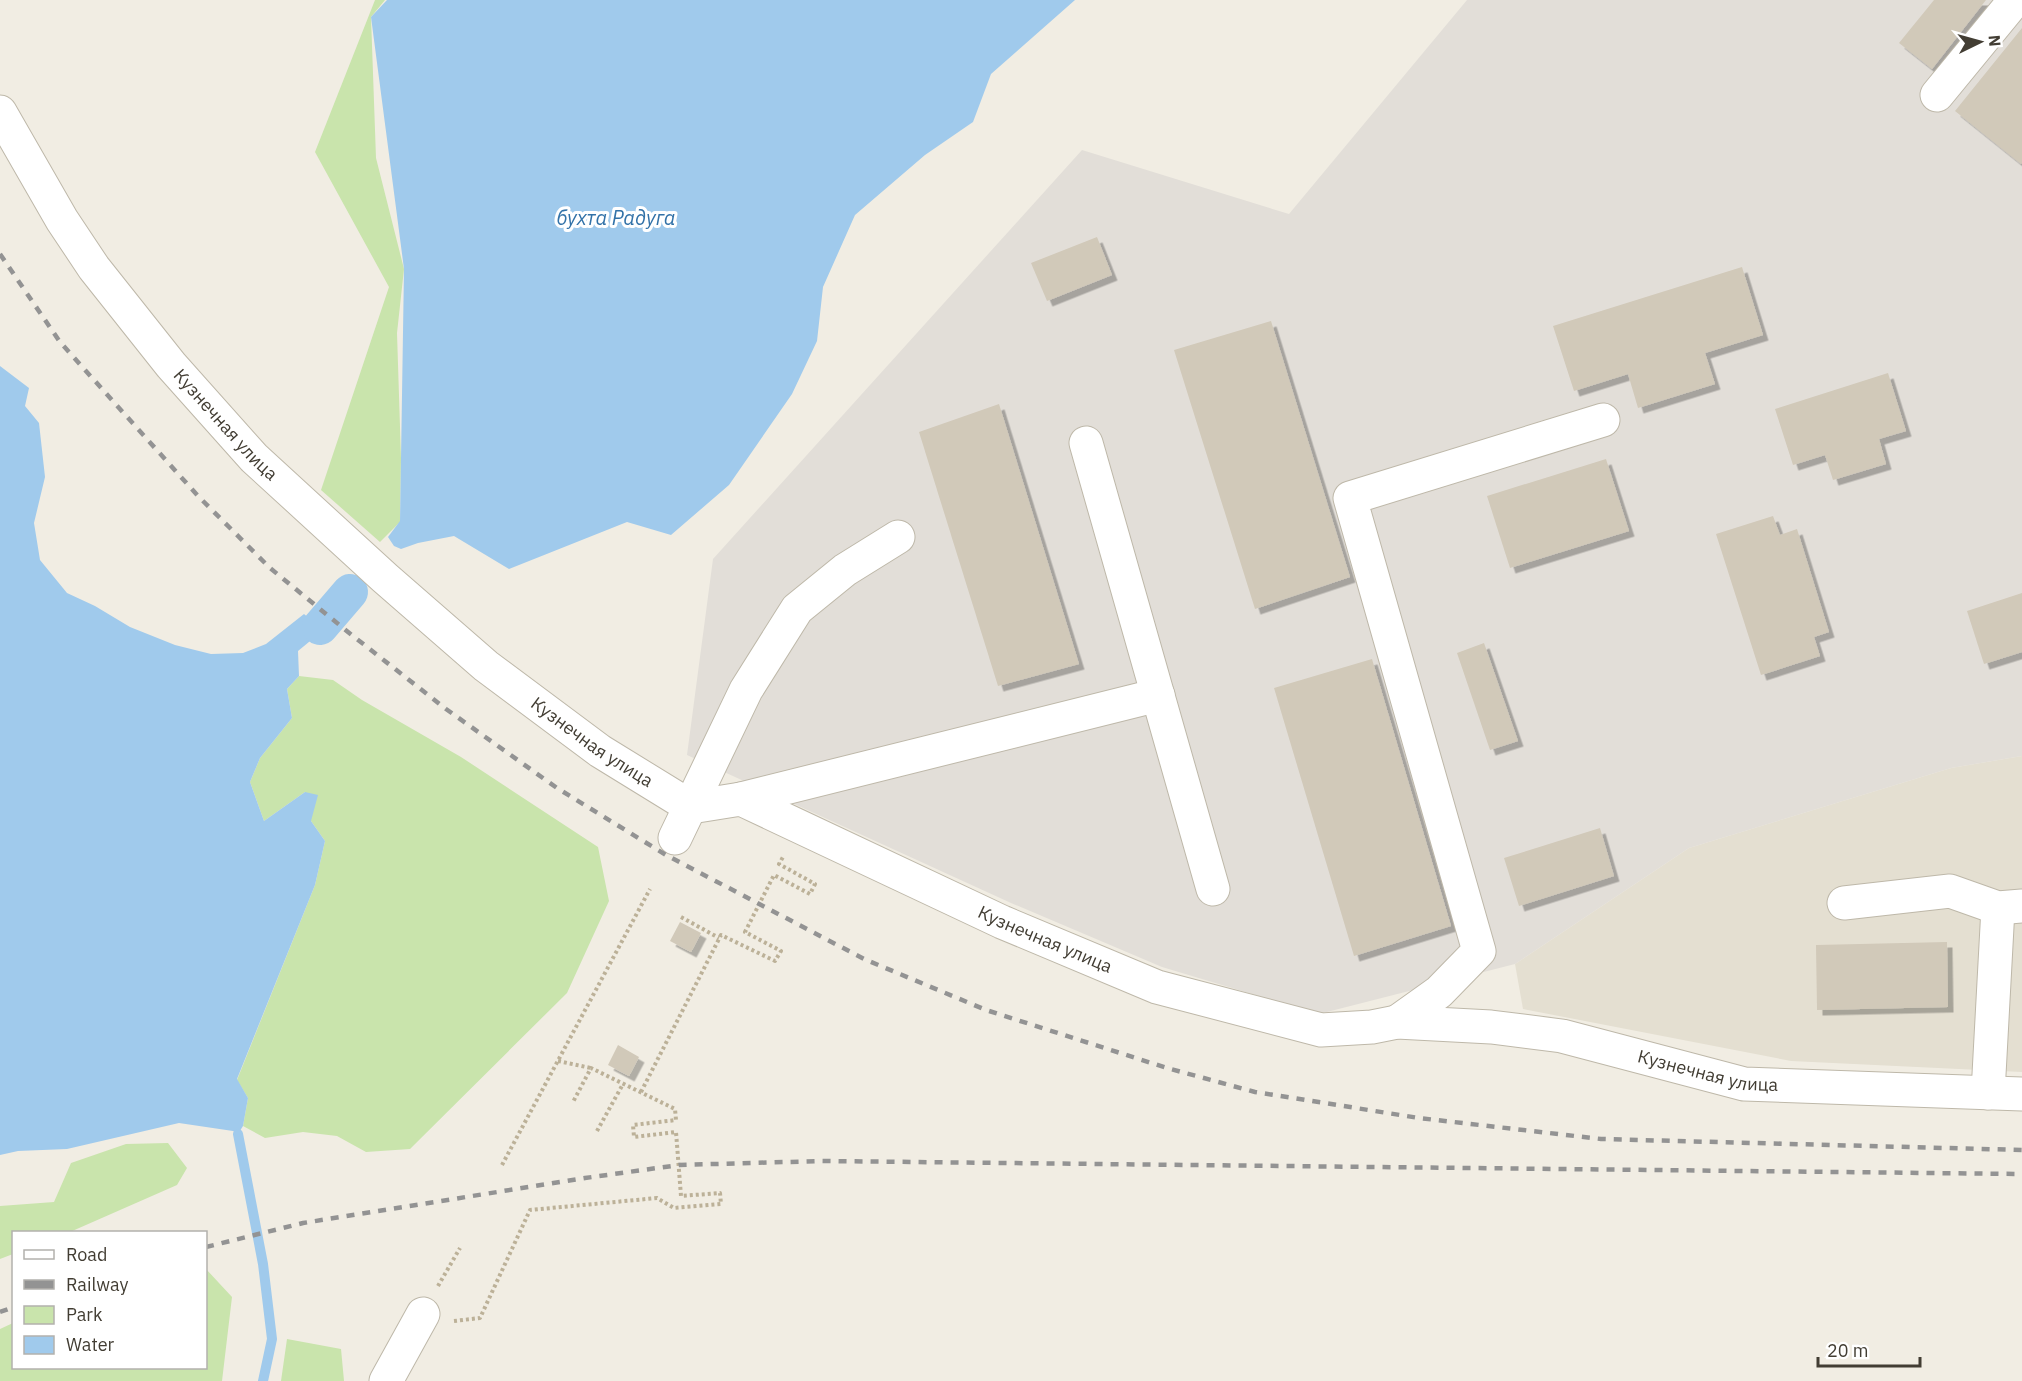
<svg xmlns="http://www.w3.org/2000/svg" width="2022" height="1381" font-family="'IBM Plex Sans',sans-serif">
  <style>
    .residential { fill: #e4dfd1 }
    .industrial { fill: #e2ded8 }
    .green { fill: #c9e4ac }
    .water { fill: #a0caec }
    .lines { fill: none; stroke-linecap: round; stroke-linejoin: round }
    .stream { stroke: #a0caec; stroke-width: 10 }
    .canal { stroke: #a0caec; stroke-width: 36 }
    .building { fill: #d1c9b9; filter: url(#shadow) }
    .minor-casing { stroke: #beb8a9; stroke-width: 35 }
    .path { stroke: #bcb198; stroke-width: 4; stroke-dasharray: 3 3; stroke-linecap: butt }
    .minor { stroke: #fff; stroke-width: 33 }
    .rail { stroke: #939393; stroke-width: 4.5; stroke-dasharray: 8 8; stroke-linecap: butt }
    .labels { text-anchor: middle; stroke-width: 6; stroke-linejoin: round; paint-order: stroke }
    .street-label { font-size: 18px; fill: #423d33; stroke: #fff }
    .water-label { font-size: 20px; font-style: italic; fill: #3272a8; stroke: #fff }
  </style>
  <defs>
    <filter id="shadow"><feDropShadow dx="5.5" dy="5.5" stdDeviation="0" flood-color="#0004"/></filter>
  </defs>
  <rect width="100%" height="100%" fill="#f1ede3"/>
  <path class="residential" d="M2022,756V1072L1791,1061L1523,1009L1515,964L1689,848L1951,768Z"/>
  <path class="industrial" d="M1467,0H2022V756L1951,768L1689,848L1515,964L1319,1014L1162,967L1011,903L687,755L713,559L1082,150L1289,214Z"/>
  <g class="green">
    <path d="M375,0H385L371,17L376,158L404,269L397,333L401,458L400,522L380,542L321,490L389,287L315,152Z"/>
    <path d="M299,676L333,680L362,700L461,757L598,847L609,901L567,993L410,1149L366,1152L337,1136L303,1132L265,1138L243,1126L248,1098L237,1080L315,885L325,841L311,821L305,792L264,821L250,782L260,758L292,718L287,689Z"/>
    <path d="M168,1143L187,1168L177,1185L70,1232H14L13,1254L0,1259V1206L54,1202L71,1163L126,1144Z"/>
    <path d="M206,1269L232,1297L222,1381H0V1329L13,1323L14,1368H206Z"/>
    <path d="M287,1339L341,1349L344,1381H281Z"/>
  </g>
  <g class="water">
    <path d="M387,0H1075L991,74L973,122L925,155L855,215L823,287L817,341L792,394L729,485L671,535L627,522L509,569L454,536L418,543L401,549L394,546L388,537L400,521L404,269L371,17Z"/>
    <path d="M0,366L29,388L25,406L39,423L45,477L34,523L40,560L67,593L95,606L130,627L175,645L211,654L243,653L266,644L304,614L320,627L315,637L298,651L299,676L287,689L292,718L260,758L250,782L264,821L305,792L318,795L311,821L325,841L315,885L237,1079L248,1098L243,1126L238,1134L233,1131L179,1123L67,1149L18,1151L0,1155Z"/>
  </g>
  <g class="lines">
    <path class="stream" d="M238,1134L263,1264L272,1339L263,1381"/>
    <path class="canal" d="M320,627L350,592"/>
  </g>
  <g class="building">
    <path d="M1934,0H1986L1932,69L1899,43Z"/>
    <path d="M2022,28V163L2021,164L1955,111Z"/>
    <path d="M1097,237L1112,275L1047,301L1031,263Z"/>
    <path d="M1742,267L1763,335L1705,353L1715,384L1638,408L1628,374L1574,391L1553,326Z"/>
    <path d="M1271,321L1350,577L1255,609L1174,350Z"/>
    <path d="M1888,373L1906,431L1879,439L1886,464L1833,480L1825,455L1793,465L1775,409Z"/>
    <path d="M999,404L1079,664L998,686L919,432Z"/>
    <path d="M1606,459L1629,531L1510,568L1487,496Z"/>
    <path d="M1773,516L1780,535L1797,529L1829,632L1814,637L1820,656L1761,675L1716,534Z"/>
    <path d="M2022,593V652L1984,664L1967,611Z"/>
    <path d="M1484,643L1518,741L1490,750L1457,653Z"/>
    <path d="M1372,659L1451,926L1354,956L1274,688Z"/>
    <path d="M1600,828L1614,876L1519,906L1504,858Z"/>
    <path d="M680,922L701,933L691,952L670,941Z"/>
    <path d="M1947,942L1948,1007L1817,1010L1816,945Z"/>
    <path d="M618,1045L639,1057L629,1076L608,1065Z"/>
  </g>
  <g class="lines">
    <defs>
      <g id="minor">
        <path d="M1937,95L2015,0"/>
        <path id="s1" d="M0,112L62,220L94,268L171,365L254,458L385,578L486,666L600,751L691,807L741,799L1002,922L1157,987L1321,1030L1372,1027L1397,1022L1491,1027L1562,1036L1744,1084L2022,1094"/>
        <path d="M1086,443L1213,889"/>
        <path d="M741,799L1158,695"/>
        <path d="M675,838L746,690L797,609L845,570L898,537"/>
        <path d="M1844,903L1950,891L1998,908L2022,906"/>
        <path d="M1397,1022L1439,992L1479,951L1350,498L1603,420"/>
        <path d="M1988,1093L1998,908"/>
        <path d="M386,1381L423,1314"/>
      </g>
    </defs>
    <use href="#minor" class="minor-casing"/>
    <g class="path">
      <path d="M681,917L719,938"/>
      <path d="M558,1061L591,1068"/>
      <path d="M641,1092L721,935L775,961L781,951L745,932L774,875L810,894L815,884L779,864L783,857"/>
      <path d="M597,1131L623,1084"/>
      <path d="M502,1165L650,889"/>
      <path d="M438,1286L460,1248"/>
      <path d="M454,1321L480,1318L530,1210L657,1198L674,1208L721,1204L720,1193L681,1196L676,1132L634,1137L633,1125L676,1120L675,1109L591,1068L573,1102"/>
    </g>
    <use href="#minor" class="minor"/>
    <g class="rail">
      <path d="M0,254L60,342L198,496L270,568L348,632L446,709L557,788L666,855L864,959L986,1010L1167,1068L1255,1092L1419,1118L1601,1139L2022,1150"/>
      <path d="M206,1247L303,1223L585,1178L679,1165L822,1161L2022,1174"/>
      <path d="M0,1312L14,1307"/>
    </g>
  </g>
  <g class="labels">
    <g class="street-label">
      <text dy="6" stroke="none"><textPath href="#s1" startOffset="387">Кузнечная улица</textPath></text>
      <text dy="6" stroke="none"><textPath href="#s1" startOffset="873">Кузнечная улица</textPath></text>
      <text dy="6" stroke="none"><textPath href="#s1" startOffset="1377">Кузнечная улица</textPath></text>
      <text dy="6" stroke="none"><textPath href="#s1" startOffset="2061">Кузнечная улица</textPath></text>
    </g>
    <g class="water-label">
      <text x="616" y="225">бухта Радуга</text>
    </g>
  </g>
  <rect x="12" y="1231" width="195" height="138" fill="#ffffff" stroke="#b3b1ad" stroke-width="1.5"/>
  <rect x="24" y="1250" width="30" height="9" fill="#ffffff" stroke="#b3b1ad" stroke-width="1.5"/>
  <text x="66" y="1261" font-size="18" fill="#423d33">Road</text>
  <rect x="24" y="1280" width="30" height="9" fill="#939393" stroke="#b3b1ad" stroke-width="1.5"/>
  <text x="66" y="1291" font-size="18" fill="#423d33">Railway</text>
  <rect x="24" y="1306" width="30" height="18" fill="#c9e4ac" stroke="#b3b1ad" stroke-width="1.5"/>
  <text x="66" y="1321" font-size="18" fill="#423d33">Park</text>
  <rect x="24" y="1336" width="30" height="18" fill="#a0caec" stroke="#b3b1ad" stroke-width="1.5"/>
  <text x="66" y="1351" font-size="18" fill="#423d33">Water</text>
  <g transform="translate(1980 42) rotate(85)" stroke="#ffffff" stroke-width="4.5" paint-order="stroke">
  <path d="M0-4.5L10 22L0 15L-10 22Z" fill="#423d33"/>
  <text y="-9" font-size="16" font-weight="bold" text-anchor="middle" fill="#423d33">N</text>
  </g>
  <path d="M1818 1357v9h102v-9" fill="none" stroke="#423d33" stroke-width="3"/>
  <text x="1827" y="1357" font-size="18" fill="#423d33" stroke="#ffffff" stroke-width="4.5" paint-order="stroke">20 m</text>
</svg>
